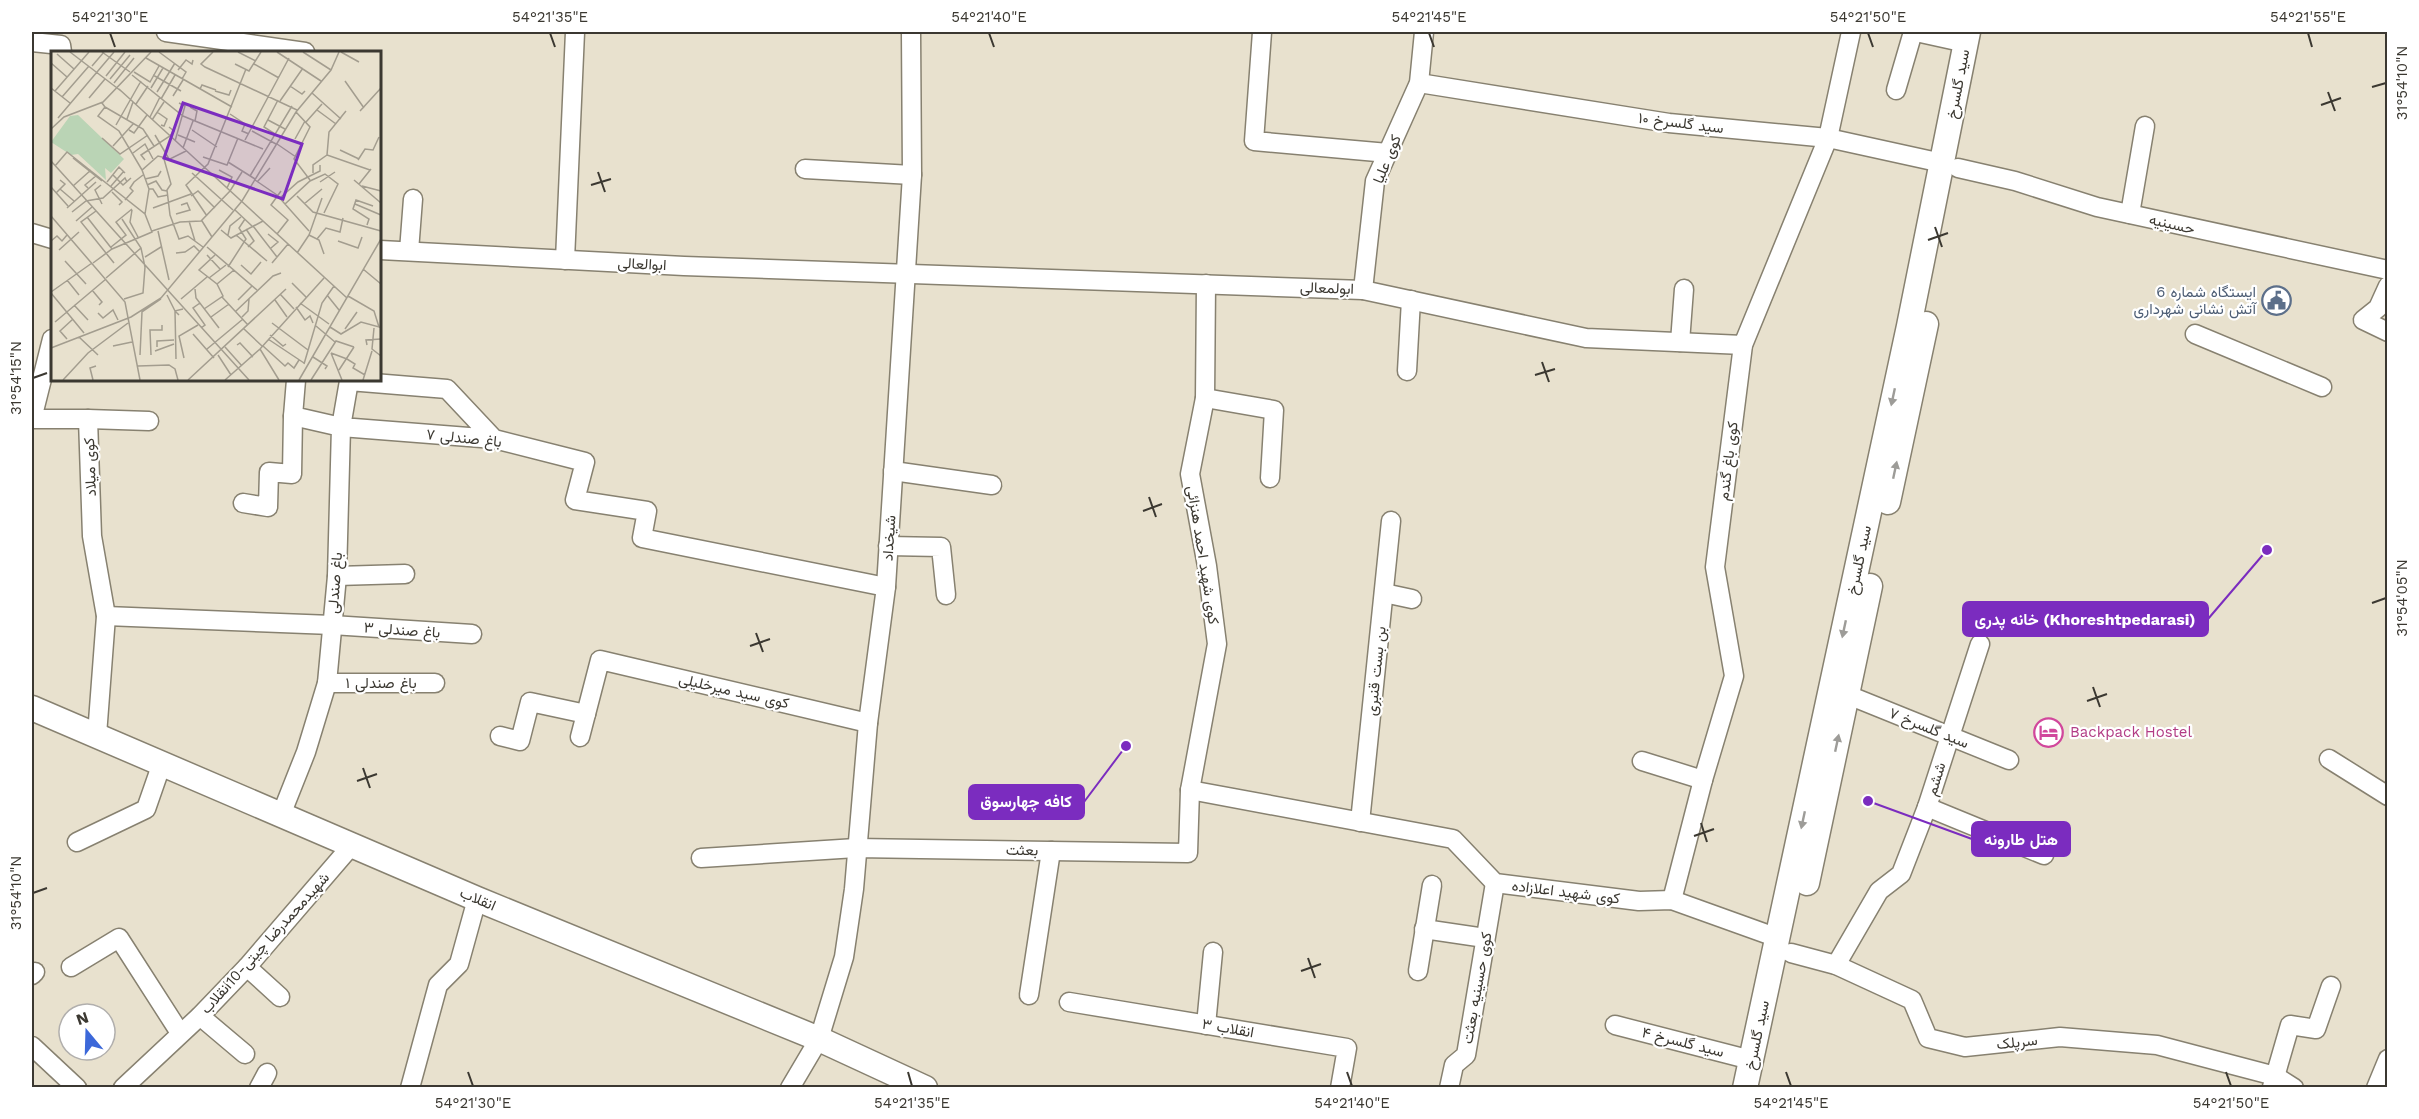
<svg xmlns="http://www.w3.org/2000/svg" width="2419" height="1119" font-family="'Work Sans',Vazirmatn,sans-serif">
  <style>
    .lines { fill: none; stroke-linecap: round; stroke-linejoin: round }
    .minor-casing { stroke: #878170; stroke-width: 21 }
    .secondary-casing { stroke: #878170; stroke-width: 27 }
    .minor { stroke: #fff; stroke-width: 18 }
    .secondary { stroke: #fff; stroke-width: 24 }
    .oneway { fill: #9d9c98 }
    .ticks { fill: none; stroke: #3b3831; stroke-width: 2 }
    .labels { text-anchor: middle; stroke-width: 4.5; stroke-linejoin: round; paint-order: stroke }
    .street-label { font-size: 15px; fill: #3b3831; stroke: #fff }
    .service-label { font-size: 15px; fill: #4e5e75; stroke: #fff; text-anchor: end }
    .hotel-label { font-size: 15px; fill: #b23c85; stroke: #fff; text-anchor: start }
    .inset-road { fill: none; stroke: #a39d8f; stroke-width: 1.5 }
    .view { fill: #7b2cbf; fill-opacity: 0.15; stroke: #7b2cbf; stroke-width: 3 }
    .inset-edge { fill: none; stroke: #3b3831; stroke-width: 3 }
    .leader { fill: none; stroke: #7b2cbf; stroke-width: 2 }
    .callout-dot { fill: #7b2cbf; stroke: #fff; stroke-width: 2 }
    .callout { fill: #7b2cbf; stroke: #7b2cbf; stroke-width: 2 }
    .callout-label { font-size: 16px; text-anchor: middle; font-weight: bold; fill: #fff }
    .neatline { fill: none; stroke: #3b3831; stroke-width: 2 }
    .ticks-label { font-size: 15px; text-anchor: middle; fill: #3b3831 }
  </style>
  <rect width="100%" height="100%" fill="#e8e1ce"/>
  <g class="lines">
    <defs>
      <g id="minor">
        <path d="M166,32L305,52"/>
        <path d="M1262,32L1254,141L1388,153"/>
        <path d="M1916,32L1966,43"/>
        <path d="M32,42L61,45L62,52"/>
        <path d="M1419,83L1669,123L1828,138L1942,163"/>
        <path d="M1896,90L1913,32"/>
        <path d="M1958,168L2015,181L2097,207L2388,270"/>
        <path d="M805,169L912,175"/>
        <path d="M2130,214L2145,126"/>
        <path d="M32,233L52,239"/>
        <path d="M380,250L684,266L1363,290L1586,338L1743,345"/>
        <path d="M409,251L413,199"/>
        <path d="M565,260L575,32"/>
        <path d="M2388,286L2378,308L2363,320L2388,332"/>
        <path d="M1363,290L1375,181L1419,83L1424,32"/>
        <path d="M2195,334L2322,387"/>
        <path d="M52,339L32,419H88L92,536L106,616L97,735"/>
        <path d="M1680,342L1684,289"/>
        <path d="M1407,371L1411,300"/>
        <path d="M1205,398L1274,410L1270,478"/>
        <path d="M88,419L149,421"/>
        <path d="M494,439L447,389L349,381L341,427L494,439L585,462L575,500L647,511L642,538L886,587"/>
        <path d="M893,471L992,485"/>
        <path d="M243,503L268,507L269,472L292,474L293,416"/>
        <path d="M888,546L941,547L946,595"/>
        <path d="M337,576L405,574"/>
        <path d="M1384,593L1412,599"/>
        <path d="M106,616L332,625L472,634"/>
        <path d="M327,683H435"/>
        <path d="M1848,695L2009,760"/>
        <path d="M500,736L520,741L530,702L586,714"/>
        <path d="M580,737L600,660L868,723"/>
        <path d="M2329,759L2388,796"/>
        <path d="M1642,761L1703,780"/>
        <path d="M1190,790L1453,839L1495,883L1639,901L1672,900L1778,938"/>
        <path d="M1927,807L2044,855"/>
        <path d="M281,815L306,752L327,683L337,576L341,427L293,416L296,380"/>
        <path d="M1360,822L1391,521"/>
        <path d="M77,842L146,809L162,763"/>
        <path d="M701,858L856,848L1188,853L1190,790L1217,644L1207,566L1190,474L1205,398L1206,284"/>
        <path d="M1672,900L1703,780L1734,676L1715,567L1743,345L1828,138L1851,32"/>
        <path d="M1424,929L1485,938"/>
        <path d="M1791,953L1836,965L1912,1000L1928,1038L1965,1047L2060,1037L2157,1045L2275,1076L2294,1088"/>
        <path d="M1836,965L1879,891L1901,874L1927,807L1980,644"/>
        <path d="M71,967L119,938L180,1033"/>
        <path d="M247,967L280,997"/>
        <path d="M1418,971L1432,885"/>
        <path d="M32,975L35,972"/>
        <path d="M1029,995L1051,851"/>
        <path d="M1069,1002L1347,1048L1340,1088"/>
        <path d="M200,1016L245,1054"/>
        <path d="M1206,1025L1213,952"/>
        <path d="M1615,1025L1751,1060"/>
        <path d="M32,1046L77,1088"/>
        <path d="M2272,1087L2290,1025L2316,1029L2331,986"/>
        <path d="M123,1088L200,1016L247,967L352,845"/>
        <path d="M259,1088L267,1073"/>
        <path d="M410,1088L438,985L459,964L477,899"/>
        <path d="M790,1088L819,1039L844,957L854,889L868,723L886,587L912,175L911,32"/>
        <path d="M1449,1088L1454,1065L1466,1055L1495,883"/>
        <path d="M2376,1088L2388,1059"/>
      </g>
      <g id="secondary">
        <path d="M1888,502L1926,324"/>
        <path d="M32,708L477,899L819,1039L925,1088"/>
        <path d="M1807,883L1870,586"/>
        <path d="M1745,1088L1909,326L1968,32"/>
      </g>
    </defs>
    <use href="#minor" class="minor-casing"/>
    <use href="#secondary" class="secondary-casing"/>
    <use href="#minor" class="minor"/>
    <use href="#secondary" class="secondary"/>
  </g>
  <defs><path id="oneway-solid" d="M-6-.8H1V-3.2L6.5 0L1 3.2V.8H-6Z" transform="scale(1.5)"/></defs>
  <g class="oneway">
    <use href="#oneway-solid" transform="translate(1893 397) rotate(102)"/>
    <use href="#oneway-solid" transform="translate(1895 470) rotate(-78)"/>
    <use href="#oneway-solid" transform="translate(1844 629) rotate(102)"/>
    <use href="#oneway-solid" transform="translate(1837 743) rotate(-78)"/>
    <use href="#oneway-solid" transform="translate(1803 820) rotate(102)"/>
  </g>
  <path class="ticks" d="M110,33L115,47M550,33L555,47M989,33L994,47M1429,33L1434,47M1868,33L1873,47M2308,33L2312,47M2372,87L2386,83M2328,92L2335,111M2321,105L2341,98M598,172L605,192M591,185L611,179M1935,227L1942,247M1928,240L1948,233M1542,362L1549,382M1535,375L1555,369M33,378L47,373M1149,497L1156,517M1143,511L1162,504M2372,603L2386,598M756,633L763,652M750,646L770,639M2093,687L2100,707M2087,701L2107,694M363,768L370,788M357,781L377,774M1701,823L1707,842M1694,836L1714,829M33,893L47,888M1308,958L1315,978M1301,971L1321,964M468,1072L473,1086M908,1072L912,1086M1347,1072L1352,1086M1786,1072L1791,1086M2226,1072L2231,1086"/>
  <defs>
    <symbol id="civic-ring" viewBox="-11 -11 22 22"><circle r="9.5" fill="#fff" stroke="#5c6f8a" stroke-width="1.5"/><path d="M-.6-6.5H3V-4.5H.6V-3L4-1V1h2V6H-6V1h2V-1L-.6-3ZM-1.2 2.5V6h2.4V2.5Z" fill="#5c6f8a"/></symbol>
    <symbol id="hotel-ring" viewBox="-11 -11 22 22"><circle r="9.5" fill="#fff" stroke="#d1479c" stroke-width="1.5"/><path d="M-6-4.5h1.5V1H6V5H4.5V3h-9V5H-6ZM-4 0a1.8 1.8 0 1 1 3.6 0ZM.5 0V-2.5h3Q6-2.5 6 0Z" fill="#d1479c"/></symbol>
  </defs>
  <g fill-rule="evenodd">
    <use href="#civic-ring" x="2260" y="284" width="33" height="33"/>
    <use href="#hotel-ring" x="2032" y="716" width="33" height="33"/>
  </g>
  <g class="labels">
    <g class="street-label">
      <text transform="translate(1958 84) rotate(-79)" y="5">سید گلسرخ</text>
      <text transform="translate(1681 123) rotate(7)" y="5">سید گلسرخ ۱۰</text>
      <text transform="translate(1387 159) rotate(-68)" y="5">کوی علیا</text>
      <text transform="translate(2172 224) rotate(13)" y="5">حسینیه</text>
      <text transform="translate(642 264) rotate(3)" y="5">ابوالعالی</text>
      <text transform="translate(1327 288) rotate(2)" y="5">ابولمعالی</text>
      <text transform="translate(464 438) rotate(6)" y="5">باغ صندلی ۷</text>
      <text transform="translate(1728 461) rotate(-83)" y="5">کوی باغ گندم</text>
      <text transform="translate(90 467) rotate(-92)" y="5">کوی میلاد</text>
      <text transform="translate(889 538) rotate(-86)" y="5">شیخداد</text>
      <text transform="translate(1203 555) rotate(81)" y="5">کوی شهید احمد هنزائی</text>
      <text transform="translate(1859 560) rotate(-78)" y="5">سید گلسرخ</text>
      <text transform="translate(335 583) rotate(-86)" y="5">باغ صندلی</text>
      <text transform="translate(402 630) rotate(4)" y="5">باغ صندلی ۳</text>
      <text transform="translate(1376 671) rotate(-84)" y="5">بن بست قنبری</text>
      <text x="381" y="688">باغ صندلی ۱</text>
      <text transform="translate(734 691) rotate(13)" y="5">کوی سید میرخلیلی</text>
      <text transform="translate(1929 728) rotate(22)" y="5">سید گلسرخ ۷</text>
      <text transform="translate(1936 779) rotate(-73)" y="5">ششم</text>
      <text transform="translate(1022 850) rotate(1)" y="5">بعثت</text>
      <text transform="translate(1566 892) rotate(7)" y="5">کوی شهید اعلازاده</text>
      <text transform="translate(478 899) rotate(23)" y="5">انقلاب</text>
      <text transform="translate(265 943) rotate(-48)" y="5">شهیدمحمدرضا چیتی-10انقلاب</text>
      <text transform="translate(1477 988) rotate(-80)" y="5">کوی حسینیه بعثت</text>
      <text transform="translate(1228 1028) rotate(10)" y="5">انقلاب ۳</text>
      <text transform="translate(1757 1035) rotate(-78)" y="5">سید گلسرخ</text>
      <text transform="translate(1683 1042) rotate(14)" y="5">سید گلسرخ ۴</text>
      <text transform="translate(2017 1042) rotate(-6)" y="5">سرپلک</text>
    </g>
    <g class="service-label">
      <text x="2256" y="297">ایستگاه شماره 6<tspan x="2256" dy="17">آتش نشانی شهرداری</tspan></text>
    </g>
    <g class="hotel-label">
      <text x="2070" y="737">Backpack Hostel</text>
    </g>
  </g>
  <g transform="translate(51 51)">
    <rect width="330" height="330" fill="#e8e1ce"/>
    <path d="M27,64L73,108L58,126L73,108L60,122L54,117L55,129L27,103L20,104L0,91L19,65Z" fill="#bad4b5"/>
    <path class="inset-road" d="M19,1L70,40M51,1L79,21M108,1L135,21L131,28M162,1L150,13L154,16L246,59M187,1L205,10M226,1L270,30M252,1L280,19M290,1L308,11M6,3L23,18M95,7L181,56M0,12L16,26M184,13L198,20L210,1M203,13L228,27M41,15L53,1M127,19L135,9L141,13L142,9M83,21L99,31L108,15M81,24L132,65L212,98M102,24L130,40M55,25L74,1M59,28L79,4M294,30L313,57M63,32L83,7M239,35L251,43L254,40M0,37L19,52M100,37L112,17M68,38L296,247M149,38L151,34L165,39M4,40L38,1M164,40L178,44L180,39M106,41L124,12M261,42L290,68M122,45L132,29M11,46L38,15M38,47L54,28M110,48L124,24M229,50L252,17M51,52L54,56L47,65L68,80L91,119L107,105L119,108L135,100M85,53L97,35M54,56L92,78L103,95M139,56L146,60L144,70M266,59L285,73M295,60L278,81L276,104L319,119M309,60L330,37M106,61L116,68L113,75L110,74M245,61L259,76L243,108L259,129M179,63L194,73L191,80L198,83M99,66L109,46M7,67L63,1M76,68L82,51M101,69L113,51M217,69L234,78M255,71L271,53M65,74L90,30M0,78L13,66L52,51L100,1M78,79L83,82L96,64M141,79L166,96M201,80L225,93M224,83L213,76L227,49M104,84L118,108M127,84L144,91M51,87L69,103L97,84M244,88L254,70M194,89L238,7M124,90L134,55L128,52M226,93L245,106M62,95L83,72M132,97L142,70M289,99L308,108M82,102L94,93L102,108M152,106L176,114L187,87M22,107L51,130M113,108L120,133L116,139L119,164L128,188L137,185L152,196M94,109L90,104L119,85L123,80L118,76M307,109L314,98L322,99L328,86M0,110L198,329M177,111L204,128M4,115L16,101L94,163L101,181L61,198L42,212M91,119L98,138L94,163M168,119L181,126L176,137M141,122L182,159M262,122V114L276,104M62,124L72,134L80,127M199,125L241,55M94,128L107,125L110,120M204,129L226,144L258,180M303,129L330,152M56,131L68,116L74,122M206,131L219,117M269,131L284,121M308,133L320,118M50,134L44,139L51,153M96,134L105,130L111,139L116,140M22,135L40,119M60,135L73,120M311,135L330,140M0,136L17,155M37,137L34,134L46,124M9,138L23,150M98,138H102L107,146L117,144M61,141L71,151L68,154M5,142L14,133L9,129M140,145L147,140L164,157M246,145L262,161L330,180M229,147L247,131L269,120V114M271,147L258,184L268,189L273,203M74,149L82,140L79,137L83,131L92,124M234,153L259,130L274,123L287,133L273,162M253,153L271,138M304,153L330,164M16,157L45,131M102,157L140,143M81,159L79,171L87,186M184,159L201,175M45,160L30,171L63,212M21,161L35,150L52,147L74,127L76,131M125,163L139,159L136,152L130,154M0,165L74,251L89,329M156,165L135,134L157,113L195,18M36,166L61,198M71,168L90,197L94,216L92,242L73,248M25,170L41,156M138,170L144,190M151,170L161,186M316,174L318,168L302,158L305,149L322,155M202,175L226,206M195,178L203,190L197,196M170,179L180,187L212,170M101,180L129,171L150,170L179,140L191,121M107,180L118,229M217,183L227,191L220,197M226,183L237,169L220,154L230,140M177,184L179,175L190,166M185,184L216,210M266,188L275,177L289,181L292,167M0,190L6,185L11,190L16,184M287,190L307,197L311,186M60,196L75,184L65,171L81,158M156,196L206,239M8,199L28,181M125,202L134,201L143,195L149,201M246,202L258,184M156,204L169,218M94,206L110,196M14,210L35,233M221,212L237,193M190,214L200,223L210,211M177,216L195,188L188,177L194,168M312,218L330,233M55,227L90,197M158,227L175,214M16,229L28,244M241,232L255,246M166,233L183,219M144,238L145,247L168,277M41,239L51,251L48,254M0,241L41,212M0,242L33,282M229,243L243,258M116,244L124,260L132,258M276,244L288,259M171,246L197,274M130,248L156,226M187,249L201,235M224,249L236,266M149,252L142,257L154,274L150,277M249,252L278,273M23,254L37,269M245,256L254,269L259,265L262,272M153,258L172,245L166,233L148,219L164,204M185,260L222,225L230,222M47,262L52,267L62,259L67,269M160,266L178,253M191,266L197,260L198,248M4,271L55,228M221,272L257,299M265,275L284,291M279,276L290,283L310,271L328,276L323,260L297,245M323,277L321,298L330,305M193,278L211,295M294,278L306,261M142,283L163,307M219,284L232,295L235,293M28,286L47,304M16,288L9,280L22,268M217,288L253,312M186,294L189,292L202,306M316,294L315,289L330,288M62,295L81,291M212,295L234,315L237,312L243,317L248,309M106,296V290L123,289M174,296L191,315M0,297L80,266L110,247L191,150L245,61L280,19L288,1M156,298L192,268M209,298L228,329M104,300L123,293M280,302L296,308L304,313L302,317L314,324M280,302L291,329M89,304L91,261L110,248M100,304L99,279H111V274M167,304L180,324M262,306L276,315L274,318M133,307L128,285L147,274M125,308L124,260L128,264M253,313L271,252L283,235M87,315L118,314L124,318L127,329M288,319L303,296M12,329L37,302L77,272M42,329L39,317L45,315M137,329L235,238M174,329L209,298L273,227M248,329L330,188M260,329L285,290L303,296M312,329L321,300"/>
    <path class="view" d="M132,52L251,93L232,148L113,107Z"/>
    <rect width="330" height="330" class="inset-edge"/>
  </g>
  <path class="leader" d="M2267 550L2208 619M1126 746L1084 802M1868 801L1972 839"/>
  <g class="callout-dot">
    <circle cx="2267" cy="550" r="6"/>
    <circle cx="1126" cy="746" r="6"/>
    <circle cx="1868" cy="801" r="6"/>
  </g>
  <g class="callout">
    <rect x="1963" y="602" width="245" height="34" rx="6"/>
    <rect x="969" y="785" width="115" height="34" rx="6"/>
    <rect x="1972" y="822" width="98" height="34" rx="6"/>
  </g>
  <g class="callout-label">
    <text x="2085" y="625">خانه پدری (Khoreshtpedarasi)</text>
    <text x="1026" y="807">کافه چهارسوق</text>
    <text x="2021" y="845">هتل طارونه</text>
  </g>
  <rect width="2419" height="1119" fill="none" stroke="#ffffff" stroke-width="66"/>
  <g transform="translate(87 1032) rotate(341)"><circle r="28" fill="#ffffff" stroke="#b1afad" stroke-width="1.5"/>
  <path d="M0-4.5L10 22L0 15L-10 22Z" fill="#3c68d9"/>
  <text y="-9" font-size="16" font-weight="bold" text-anchor="middle" fill="#3b3831">N</text>
  </g>
  <rect x="33" y="33" width="2353" height="1053" class="neatline"/>
  <g class="ticks-label">
    <text x="110" y="22">54°21'30"E</text>
    <text x="550" y="22">54°21'35"E</text>
    <text x="989" y="22">54°21'40"E</text>
    <text x="1429" y="22">54°21'45"E</text>
    <text x="1868" y="22">54°21'50"E</text>
    <text x="2308" y="22">54°21'55"E</text>
    <text transform="translate(2402 83) rotate(-90)" y="5">31°54'10"N</text>
    <text transform="translate(16 378) rotate(-90)" y="5">31°54'15"N</text>
    <text transform="translate(2402 598) rotate(-90)" y="5">31°54'05"N</text>
    <text transform="translate(16 893) rotate(-90)" y="5">31°54'10"N</text>
    <text x="473" y="1108">54°21'30"E</text>
    <text x="912" y="1108">54°21'35"E</text>
    <text x="1352" y="1108">54°21'40"E</text>
    <text x="1791" y="1108">54°21'45"E</text>
    <text x="2231" y="1108">54°21'50"E</text>
  </g>
</svg>
